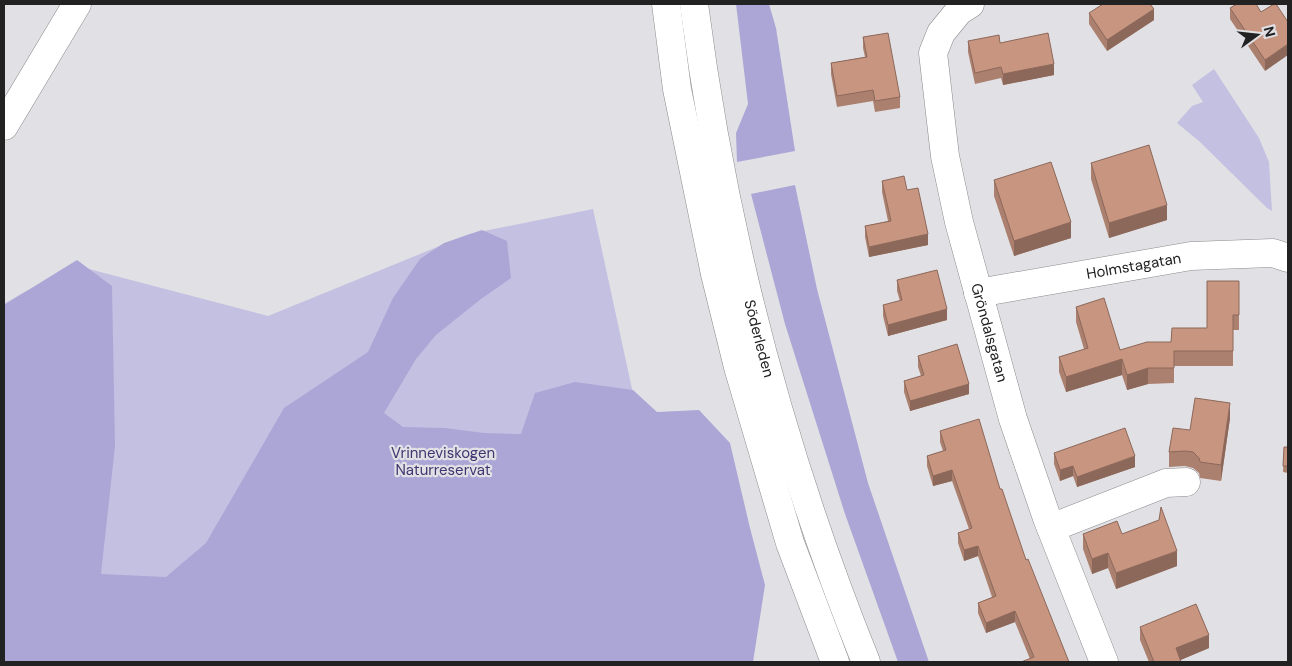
<svg xmlns="http://www.w3.org/2000/svg" width="1292" height="666" font-family="'DM Sans',sans-serif">
  <style>
    .green { fill: #c4c0e1 }
    .forest { fill: #aba6d6 }
    .lines { fill: none; stroke-linecap: round; stroke-linejoin: round }
    .minor-casing { stroke: #8b8b8e; stroke-width: 29 }
    .highway-casing { stroke: #8b8b8e; stroke-width: 29 }
    .minor { stroke: #fff; stroke-width: 28 }
    .highway { stroke: #fff; stroke-width: 28 }
    .wall { fill: #ac806f }
    .shaded-wall { fill: #8c685a }
    .building { fill: #c89581; stroke: #8c685a }
    .labels { text-anchor: middle; stroke-width: 4.5; stroke-linejoin: round; paint-order: stroke }
    .street-label { font-size: 15px; fill: #222223; stroke: #e1e1e5 }
    .park-label { font-size: 15px; fill: #403570; stroke: #e1e1e5 }
  </style>
  <rect width="100%" height="100%" fill="#e1e1e5"/>
  <g class="green">
    <path d="M1214,69L1259,138L1269,162L1272,211L1267,208L1200,142L1177,123L1192,106L1203,102L1192,85Z"/>
    <path d="M593,209L634,398L4,662V304L26,291L89,269L268,316L469,234Z"/>
  </g>
  <g class="forest">
    <path d="M736,4H769L776,28L795,151L737,162L736,133L748,104Z"/>
    <path d="M795,185L817,289L868,483L929,662H898L845,514L785,324L751,194Z"/>
    <path d="M482,230L507,241L511,278L481,299L436,335L416,359L384,413L403,427L445,428L484,433L521,434L535,393L575,382L633,390L657,412L699,410L730,443L750,528L765,585L753,662H4V305L77,260L112,286L115,446L101,574L166,577L206,543L284,408L368,352L393,298L420,259L444,243Z"/>
  </g>
  <g class="lines">
    <defs>
      <g id="minor">
        <path id="s1" d="M970,4L959,11L941,33L933,53L945,156L959,222L1013,419L1047,518L1104,662"/>
        <path d="M4,126L77,4"/>
        <path id="s2" d="M978,293L1191,256L1273,253L1288,258"/>
        <path d="M1051,528L1166,483L1186,482"/>
      </g>
      <g id="highway">
        <path d="M666,4L677,89L715,274L738,367L790,543L835,662"/>
        <path id="s3" d="M694,4C723,229 781,452 866,662"/>
      </g>
    </defs>
    <use href="#minor" class="minor-casing"/>
    <use href="#highway" class="highway-casing"/>
    <use href="#minor" class="minor"/>
    <use href="#highway" class="highway"/>
  </g>
  <g class="wall">
    <path d="M1274,4L1265,71L1230,19V8L1261,12Z"/>
    <path d="M1089,13L1154,20L1107,51L1089,24Z"/>
    <path d="M863,37L900,97V108L875,112L873,101L837,107L831,74V63L865,57L863,48Z"/>
    <path d="M968,41L1000,43L1054,75L1003,85L1001,78L975,84L968,52Z"/>
    <path d="M1091,163L1167,220L1109,238L1091,179Z"/>
    <path d="M994,180L1071,238L1014,256L994,196Z"/>
    <path d="M882,181L907,190L928,245L869,257L865,237V226L888,221L882,192Z"/>
    <path d="M897,280L947,320L888,336L883,316V305L900,301L897,291Z"/>
    <path d="M1239,281V330H1233V366H1174V383L1148,384L1127,390L1122,375L1066,392L1059,372V357L1084,349L1076,322V307L1120,350L1171,342L1207,328Z"/>
    <path d="M918,356L969,394L910,411L904,392V381L921,376L918,367Z"/>
    <path d="M1230,418L1221,481L1200,478L1199,473L1193,468L1185,466L1169,467V452L1190,430Z"/>
    <path d="M940,431L1000,489L1026,560L1069,662L1030,659L1015,622L986,633L978,613V603L992,597L978,556L964,561L958,543V533L969,529L952,481L933,486L927,466V456L943,451L940,442Z"/>
    <path d="M1284,447H1288V473L1283,472Z"/>
    <path d="M1054,453L1135,467L1077,487L1073,476L1060,481L1054,464Z"/>
    <path d="M1083,534H1122L1177,566L1116,589L1108,568L1092,574L1083,549Z"/>
    <path d="M1140,627L1209,648L1180,660L1181,662H1149L1140,640Z"/>
  </g>
  <g class="shaded-wall">
    <path d="M1154,9V20L1107,51V40Z"/>
    <path d="M1288,44V55L1265,71V60Z"/>
    <path d="M1054,64V75L1003,85V74Z"/>
    <path d="M1167,205V220L1109,238V223Z"/>
    <path d="M1071,222V238L1014,256V241Z"/>
    <path d="M928,234V245L869,257V247Z"/>
    <path d="M947,309V320L888,336V325Z"/>
    <path d="M1122,359V375L1066,392V377Z"/>
    <path d="M1148,368V384L1127,390V375Z"/>
    <path d="M969,384V394L910,411V401Z"/>
    <path d="M1230,403V418L1221,481V465Z"/>
    <path d="M1135,456V467L1077,487V477Z"/>
    <path d="M1073,466V476L1060,481V470Z"/>
    <path d="M952,470V481L933,486V476Z"/>
    <path d="M978,546V556L964,561V550Z"/>
    <path d="M1177,551V566L1116,589V573Z"/>
    <path d="M1108,553V568L1092,574V559Z"/>
    <path d="M1015,611V622L986,633V623Z"/>
    <path d="M1209,635V648L1176,662V648Z"/>
  </g>
  <g class="building">
    <path d="M1103,4H1150L1154,9L1107,40L1089,13Z"/>
    <path d="M1237,4H1256L1261,12L1274,4H1276L1288,22V44L1265,60L1230,8Z"/>
    <path d="M888,33L900,97L875,101L873,90L837,96L831,63L867,57L863,37Z"/>
    <path d="M1048,33L1054,64L1003,74L1001,67L975,73L968,41L999,35L1000,43Z"/>
    <path d="M1149,145L1167,205L1109,223L1091,163Z"/>
    <path d="M1051,162L1071,222L1014,241L994,180Z"/>
    <path d="M904,176L907,190L918,188L928,234L869,247L865,226L891,221L882,181Z"/>
    <path d="M937,270L947,309L888,325L883,305L902,300L897,280Z"/>
    <path d="M1207,281H1239V315H1233V351H1174V368H1148L1127,375L1122,359L1066,377L1059,357L1088,348L1076,307L1104,298L1120,350L1147,342H1171L1172,328H1207Z"/>
    <path d="M957,344L969,384L910,401L904,381L924,375L918,356Z"/>
    <path d="M1195,398L1230,403L1221,465L1200,462L1199,458L1193,452L1185,451L1169,452L1173,428L1190,430Z"/>
    <path d="M979,419L1000,489H1002L1026,560L1028,559L1069,662H1021L1034,657L1015,611L986,623L978,603L996,596L978,546L964,550L958,533L972,528L952,470L933,476L927,456L946,450L940,431Z"/>
    <path d="M1125,428L1135,456L1077,477L1073,466L1060,470L1054,453Z"/>
    <path d="M1284,447H1288V466H1283Z"/>
    <path d="M1161,507L1177,551L1116,573L1108,553L1092,559L1083,534L1117,521L1122,534L1159,520Z"/>
    <path d="M1196,604L1209,635L1176,648L1181,662H1154L1140,627Z"/>
  </g>
  <g class="labels">
    <g class="street-label">
      <text dy="5" stroke="none"><textPath href="#s2" startOffset="158">Holmstagatan</textPath></text>
      <text dy="5" stroke="none"><textPath href="#s1" startOffset="349">Gröndalsgatan</textPath></text>
      <text dy="5" stroke="none"><textPath href="#s3" startOffset="341">Söderleden</textPath></text>
    </g>
    <g class="park-label">
      <text x="443" y="458">Vrinneviskogen<tspan x="443" dy="17">Naturreservat</tspan></text>
    </g>
  </g>
  <rect width="1292" height="666" fill="none" stroke="#222223" stroke-width="10"/>
  <g transform="translate(1257 35) rotate(75)" stroke="#e1e1e5" stroke-width="4" paint-order="stroke">
  <path d="M0-4L9 19L0 12L-9 19Z" fill="#222223"/>
  <text y="-8" font-size="14" font-weight="bold" text-anchor="middle" fill="#222223">N</text>
  </g>
</svg>
